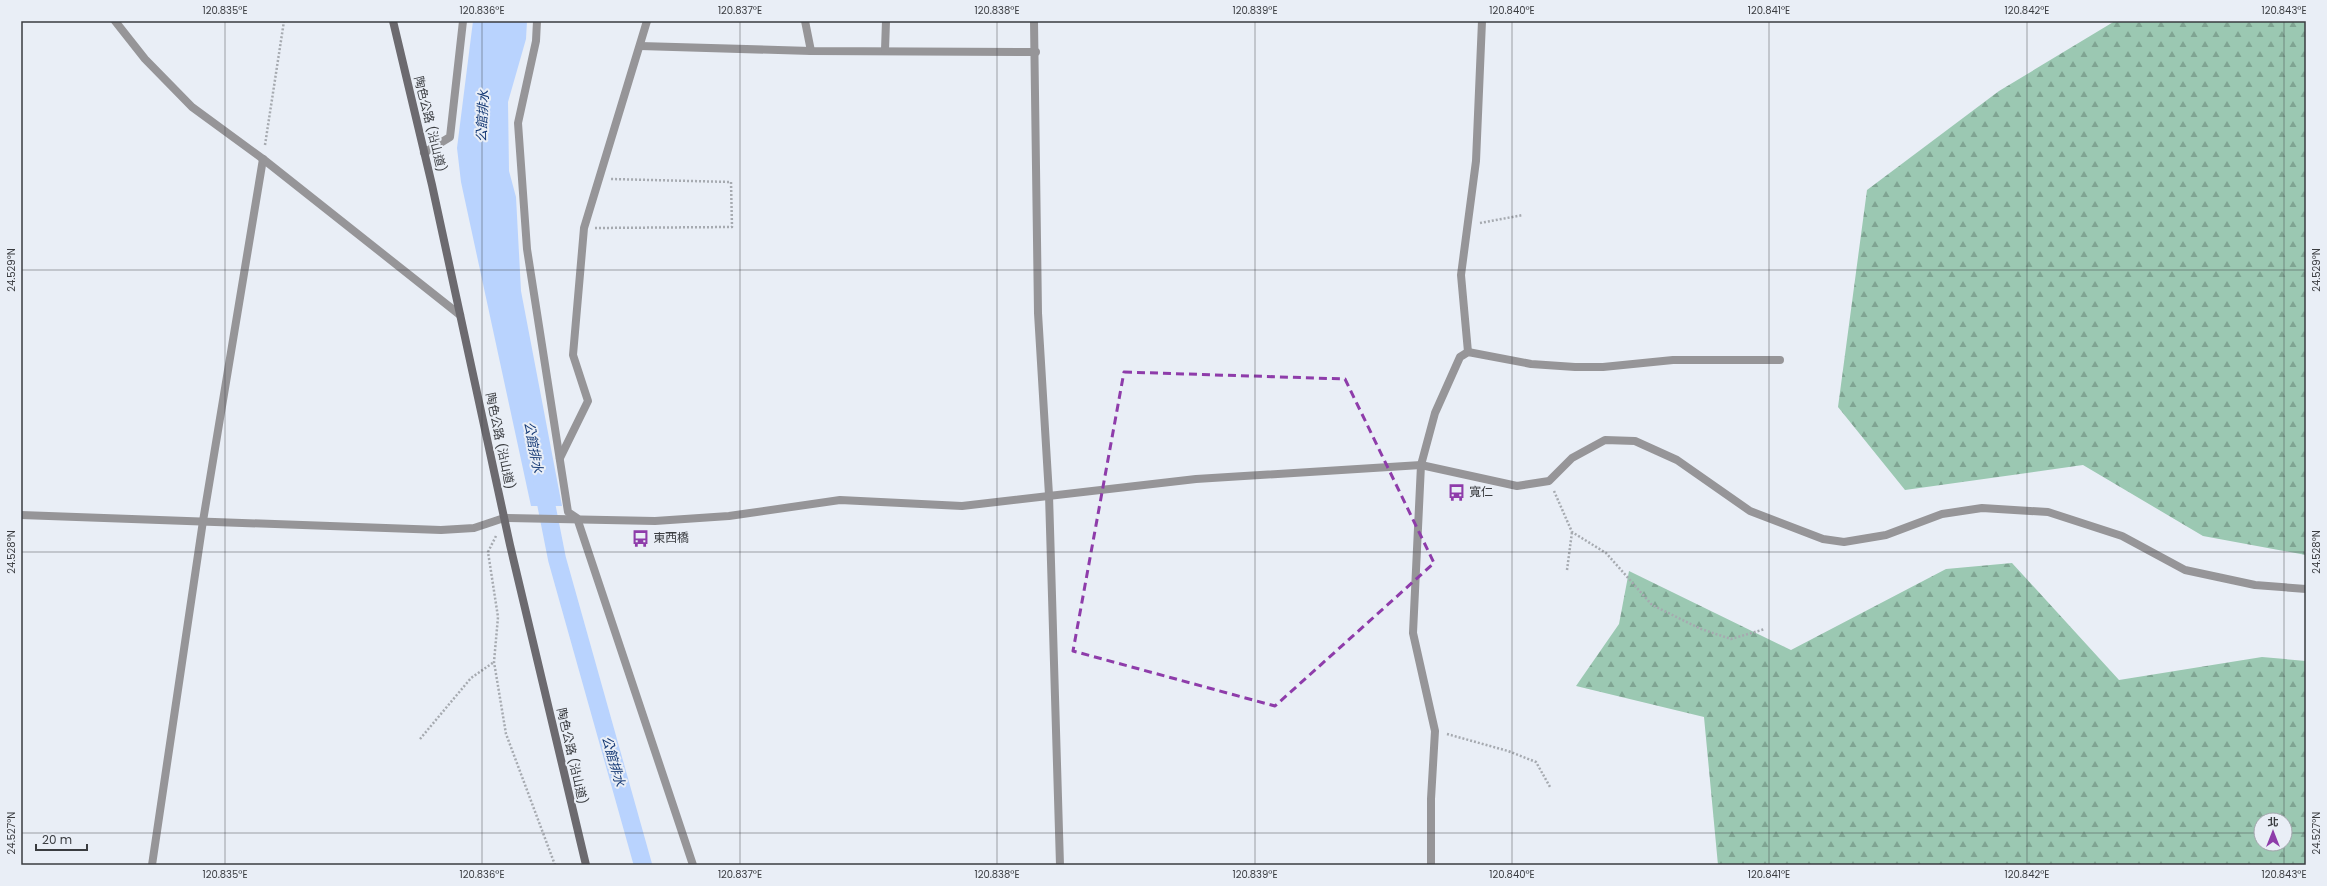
<svg xmlns="http://www.w3.org/2000/svg" width="2327" height="886" font-family="Poppins,'Noto Sans TC',sans-serif">
  <style>
    .forest { fill: url(#forest-firs); fill-rule: evenodd }
    .water { fill: #b9d3fe }
    .lines { fill: none; stroke-linecap: round; stroke-linejoin: round }
    .canal { stroke: #b9d3fe; stroke-width: 18 }
    .path { stroke: #a6aab0; stroke-width: 2.5; stroke-dasharray: 2 2; stroke-linecap: butt }
    .service { stroke: #969598; stroke-width: 8 }
    .tertiary { stroke: #969598; stroke-width: 8 }
    .secondary { stroke: #6c6a6f; stroke-width: 8 }
    .marked { fill: none; stroke: #8e3caa; stroke-width: 3; stroke-dasharray: 8 5; stroke-linejoin: round }
    .ticks { fill: none; stroke: #3a3c40; stroke-width: 1; stroke-opacity: 0.45 }
    .labels { text-anchor: middle; stroke-width: 4; stroke-linejoin: round; paint-order: stroke }
    .street-label { font-size: 12px; fill: #3a3c40; stroke: #e9eef6 }
    .poi-label { font-size: 12px; fill: #3a3c40; stroke: #e9eef6; text-anchor: start }
    .water-label { font-size: 13px; font-style: italic; fill: #153975; stroke: #e9eef6 }
    .neatline { fill: none; stroke: #3a3c40; stroke-width: 1.5 }
    .ticks-label { font-size: 10px; text-anchor: middle; fill: #3a3c40 }
  </style>
  <defs>
    <pattern id="forest-firs" width="22" height="20" patternUnits="userSpaceOnUse"><rect width="22" height="20" fill="#9bc8b2"/><path d="M5 1l3.5 6h-7zM16 11l3.5 6h-7z" fill="#7fa492"/></pattern>
  </defs>
  <rect width="100%" height="100%" fill="#e9eef6"/>
  <g class="forest">
    <path d="M2115,21H2306V555L2203,536L2083,465L1905,490L1838,407L1867,190L1999,91Z"/>
    <path d="M2012,563L2119,680L2262,657L2306,661V865H1718L1704,717L1576,686L1619,624L1629,571L1791,650L1946,569ZM2261,820H2285V844H2261Z"/>
  </g>
  <path class="water" d="M473,21H527L526,39L508,102L509,171L516,197L521,291L562,506H531L461,182L457,148Z"/>
  <g class="lines">
    <path class="canal" d="M542,483L557,559L643,865"/>
    <g class="path">
      <path d="M265,145L284,21"/>
      <path d="M1480,223L1523,215"/>
      <path d="M595,228L732,227L731,182L611,179"/>
      <path d="M1554,491L1572,532L1606,553L1652,605L1701,629L1731,639L1765,629"/>
      <path d="M496,536L488,552L498,617L494,662L506,734L555,865"/>
      <path d="M1567,570L1572,532"/>
      <path d="M1447,734L1508,751L1536,762L1550,787"/>
      <path d="M420,739L471,678L494,662"/>
    </g>
    <g class="service">
      <path d="M537,21L536,41L518,123L527,249L568,512L577,518L693,865"/>
      <path d="M805,21L811,51"/>
      <path d="M640,46L811,51L1036,52"/>
      <path d="M885,50L886,21"/>
      <path d="M424,153L450,137L463,21"/>
      <path d="M1468,352L1461,275L1476,161L1482,21"/>
      <path d="M560,458L588,401L573,355L584,228L647,21"/>
      <path d="M21,515L441,530L474,528L504,518"/>
      <path d="M152,865L203,521L263,159"/>
      <path d="M1431,865V799L1435,731L1413,633L1421,465L1435,413L1460,357L1468,352L1531,364L1575,367H1603L1673,360H1780"/>
    </g>
    <g class="tertiary">
      <path d="M115,21L145,59L192,107L263,159L460,315"/>
      <path d="M1034,21L1038,313L1049,495L1060,865"/>
      <path d="M504,518L655,521L729,516L840,500L962,506L1196,479L1421,465L1517,486L1549,481L1572,458L1605,440L1635,441L1677,460L1750,511L1823,539L1844,542L1886,535L1942,514L1982,508L2048,512L2122,536L2185,570L2255,585L2306,589"/>
    </g>
    <path class="secondary" d="M393,21L432,185L510,545L586,865"/>
  </g>
  <path class="marked" d="M1124,372L1345,379L1434,563L1275,706L1073,651Z"/>
  <path class="ticks" d="M225,21V865M482,21V865M740,21V865M997,21V865M1255,21V865M1512,21V865M1769,21V865M2027,21V865M2284,21V820M21,270H2306M21,552H2306M21,833H2261M2285,833H2306M2284,844V865"/>
  <defs>
    <symbol id="bus-bare" viewBox="-9 -9 18 18"><path d="M-5-6H5V4H4V6H2V4H-2V6H-4V4H-5ZM-3.5-4V0h7V-4ZM-3.5 1.2v1.5H-2V1.2ZM2 1.2v1.5H3.5V1.2Z" fill="#8e3caa" stroke="#e9eef6" stroke-width="2.5" paint-order="stroke"/></symbol>
  </defs>
  <g fill-rule="evenodd">
    <use href="#bus-bare" x="1444" y="480" width="25" height="25"/>
    <use href="#bus-bare" x="628" y="526" width="25" height="25"/>
  </g>
  <g class="labels">
    <g class="street-label">
      <text transform="translate(430 124) rotate(76)" y="4">陶色公路 (沿山道)</text>
      <text transform="translate(500 441) rotate(78)" y="4">陶色公路 (沿山道)</text>
      <text transform="translate(572 756) rotate(77)" y="4">陶色公路 (沿山道)</text>
    </g>
    <g class="poi-label">
      <text x="1469" y="496">寬仁</text>
      <text x="653" y="542">東西橋</text>
    </g>
    <g class="water-label">
      <text transform="translate(482 116) rotate(-87)" y="5">公館排水</text>
      <text transform="translate(534 447) rotate(79)" y="5">公館排水</text>
      <text transform="translate(614 761) rotate(74)" y="5">公館排水</text>
    </g>
  </g>
  <rect width="2327" height="886" fill="none" stroke="#e9eef6" stroke-width="44"/>
  <g transform="translate(2273 832)"><circle r="19" fill="#e9eef6" stroke="#a3a7ad"/>
  <path d="M0-3L7 15L0 10L-7 15Z" fill="#8e3caa"/>
  <text y="-6" font-size="11" font-weight="bold" text-anchor="middle" fill="#3a3c40">北</text>
  </g>
  <path d="M36 844v6h51v-6" fill="none" stroke="#3a3c40" stroke-width="2"/>
  <text x="42" y="844" font-size="12" fill="#3a3c40" stroke="#e9eef6" stroke-width="3" paint-order="stroke">20 m</text>
  <rect x="22" y="22" width="2283" height="842" class="neatline"/>
  <g class="ticks-label">
    <text x="225" y="14">120.835°E</text>
    <text x="482" y="14">120.836°E</text>
    <text x="740" y="14">120.837°E</text>
    <text x="997" y="14">120.838°E</text>
    <text x="1255" y="14">120.839°E</text>
    <text x="1512" y="14">120.840°E</text>
    <text x="1769" y="14">120.841°E</text>
    <text x="2027" y="14">120.842°E</text>
    <text x="2284" y="14">120.843°E</text>
    <text transform="translate(11 270) rotate(-90)" y="4">24.529°N</text>
    <text transform="translate(2316 270) rotate(-90)" y="4">24.529°N</text>
    <text transform="translate(11 552) rotate(-90)" y="4">24.528°N</text>
    <text transform="translate(2316 552) rotate(-90)" y="4">24.528°N</text>
    <text transform="translate(11 833) rotate(-90)" y="4">24.527°N</text>
    <text transform="translate(2316 833) rotate(-90)" y="4">24.527°N</text>
    <text x="225" y="878">120.835°E</text>
    <text x="482" y="878">120.836°E</text>
    <text x="740" y="878">120.837°E</text>
    <text x="997" y="878">120.838°E</text>
    <text x="1255" y="878">120.839°E</text>
    <text x="1512" y="878">120.840°E</text>
    <text x="1769" y="878">120.841°E</text>
    <text x="2027" y="878">120.842°E</text>
    <text x="2284" y="878">120.843°E</text>
  </g>
</svg>
